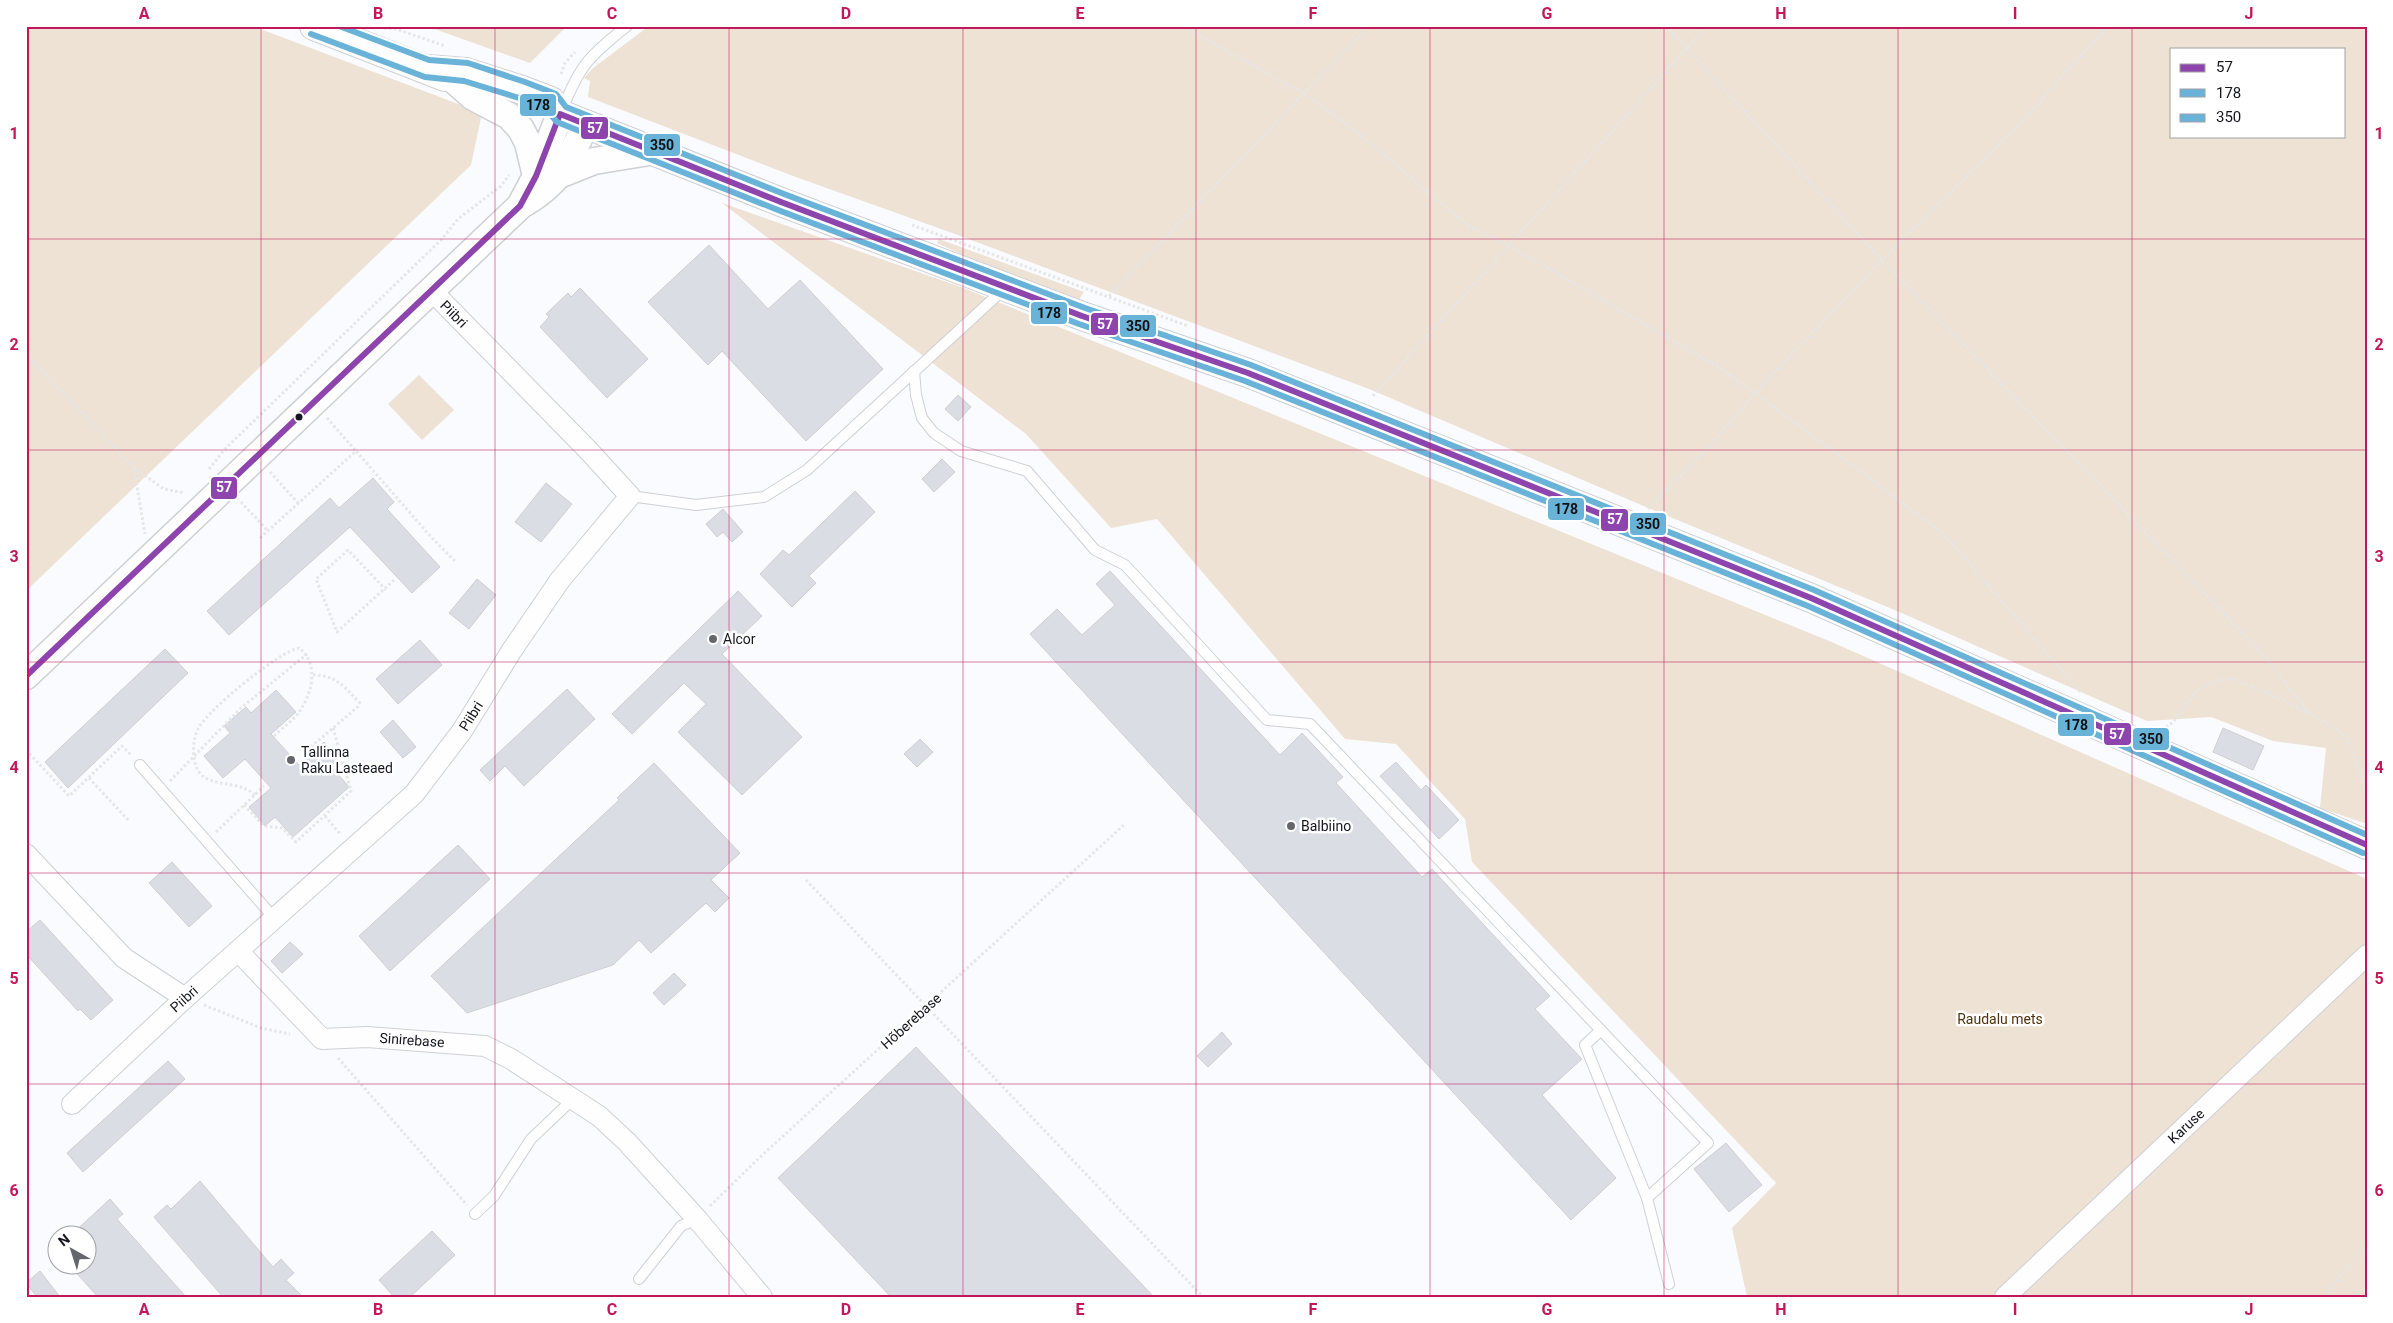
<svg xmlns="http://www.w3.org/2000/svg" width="2393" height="1323" font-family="Roboto,sans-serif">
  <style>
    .green { fill: #eee2d4; fill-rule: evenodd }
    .building { fill: #dbdde5; stroke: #cdcfd4 }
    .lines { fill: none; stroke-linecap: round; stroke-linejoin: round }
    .service-casing { stroke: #cfd0d5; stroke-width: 12 }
    .minor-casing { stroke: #cfd0d5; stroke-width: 22 }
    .tertiary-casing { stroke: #cfd0d5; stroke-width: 29 }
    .secondary-casing { stroke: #cfd0d5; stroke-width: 30 }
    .path { stroke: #e6e6e6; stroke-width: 3; stroke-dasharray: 2.5 2.5; stroke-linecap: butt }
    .service { stroke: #fefeff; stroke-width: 10 }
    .minor { stroke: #fefeff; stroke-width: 20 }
    .tertiary { stroke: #fefeff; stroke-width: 26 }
    .secondary { stroke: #fefeff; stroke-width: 28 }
    .bus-1-casing { stroke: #fff; stroke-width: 10 }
    .bus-2-casing { stroke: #fff; stroke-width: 10 }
    .bus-3-casing { stroke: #fff; stroke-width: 10 }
    .bus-1 { stroke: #8e44ad; stroke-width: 6 }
    .bus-2 { stroke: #69b3d9; stroke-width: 6 }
    .bus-3 { stroke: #69b3d9; stroke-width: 6 }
    .grid { fill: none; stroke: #c2185b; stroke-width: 1; stroke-opacity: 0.55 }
    .bus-dot { fill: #15161e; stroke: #fff; stroke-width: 2 }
    .poi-dot { fill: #65666c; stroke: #fff; stroke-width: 2 }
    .labels { text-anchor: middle; stroke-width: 5; stroke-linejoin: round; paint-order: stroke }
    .street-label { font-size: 14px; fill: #15161e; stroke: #fff }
    .poi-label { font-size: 14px; fill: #15161e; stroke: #fff; text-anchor: start }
    .park-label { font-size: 14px; fill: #4d320c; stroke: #fff }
    .line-badge { stroke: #fff; stroke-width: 2 }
    .badge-label { font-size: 14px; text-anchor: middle; font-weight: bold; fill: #fff }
    .pale-badge-label { font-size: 14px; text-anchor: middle; font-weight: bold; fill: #111 }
    .neatline { fill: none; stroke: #c2185b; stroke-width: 2 }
    .grid-label { font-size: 16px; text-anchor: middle; font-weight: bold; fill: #c2185b }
  </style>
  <rect width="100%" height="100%" fill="#fafbfe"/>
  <g class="green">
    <path d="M26,26H253L482,113L471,165L26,591Z"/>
    <path d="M426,26H567L530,63Z"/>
    <path d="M649,26H2367V824L2320,808L2326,748L2273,741L2211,717L2147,721L1897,611L1646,507L1369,389L955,234L793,176L588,97L590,81L584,78L593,68ZM2172,49H2344V136H2172Z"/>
    <path d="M722,203L961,287L1834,643L2367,879V1297H1747L1732,1228L1776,1183L1472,862L1465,819L1396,744L1345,739L1157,519L1111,528L1026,434Z"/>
    <path d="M939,239L1084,292L1078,301L986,266L937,243Z"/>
    <path d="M419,375L454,410L422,440L388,404Z"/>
  </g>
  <g class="building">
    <path d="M709,245L768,309L800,280L883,369L806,441L722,351L708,365L648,302Z"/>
    <path d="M580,288L648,359L607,398L540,327L549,317L546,314L568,293L571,297Z"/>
    <path d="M958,395L971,407L958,421L945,409Z"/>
    <path d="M942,459L955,472L934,492L922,479Z"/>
    <path d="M373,478L394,502L387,509L440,567L412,593L350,527L229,635L207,611L330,498L339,508Z"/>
    <path d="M546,483L572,504L541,542L515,522Z"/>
    <path d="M855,491L875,512L809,576L816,583L792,607L760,574L783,550L789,555Z"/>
    <path d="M723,509L743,532L732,542L723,532L717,537L706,524Z"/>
    <path d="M1110,571L1280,755L1302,733L1343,777L1336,783L1422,877L1432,869L1550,996L1535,1009L1582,1059L1542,1095L1616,1178L1571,1220L1030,634L1057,609L1082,635L1115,605L1096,584Z"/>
    <path d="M477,579L496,595L469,629L449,613Z"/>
    <path d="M738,591L762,616L722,654L802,737L742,795L678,732L706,704L684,683L632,734L612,714Z"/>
    <path d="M420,640L442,665L398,704L376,679Z"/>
    <path d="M165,649L188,673L68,788L45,762Z"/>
    <path d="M567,689L595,719L524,786L505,766L490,781L480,770Z"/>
    <path d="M276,690L296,712L271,734L299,765L324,742L339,758L331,766L349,787L293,837L275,817L265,826L249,807L271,788L245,759L223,778L204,756L230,733L224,726L246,707L251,713Z"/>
    <path d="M393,720L416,747L403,758L380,732Z"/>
    <path d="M2223,728L2264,746L2253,770L2213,752Z"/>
    <path d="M920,739L933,752L917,767L904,754Z"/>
    <path d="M1396,762L1421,790L1426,785L1459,820L1439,839L1380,776Z"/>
    <path d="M654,763L740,853L711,880L729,898L715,912L706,903L651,953L639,940L613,965L467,1013L431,976L619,800L617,798Z"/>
    <path d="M458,845L490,879L390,971L359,936Z"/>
    <path d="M172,862L212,906L189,927L149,883Z"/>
    <path d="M40,920L113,1000L91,1020L80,1009L78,1011L26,954V932Z"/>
    <path d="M290,942L303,954L282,973L271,961Z"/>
    <path d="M674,973L686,985L664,1005L653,993Z"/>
    <path d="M1222,1032L1232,1044L1208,1067L1197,1056Z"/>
    <path d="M916,1047L1154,1297H891L778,1178Z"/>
    <path d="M168,1061L185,1079L83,1172L67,1153Z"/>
    <path d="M1726,1143L1762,1185L1729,1212L1694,1169Z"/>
    <path d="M200,1181L273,1267L281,1259L294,1273L286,1280L303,1297H223L154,1217L167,1205L171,1209Z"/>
    <path d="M110,1199L123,1214L117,1219L186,1297H98L70,1266H88V1236H70Z"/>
    <path d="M432,1231L455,1255L410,1297H394L379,1280Z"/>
    <path d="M40,1271L60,1297H37L26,1283Z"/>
  </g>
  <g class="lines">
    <defs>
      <g id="service">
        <path d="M562,110C580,65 589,56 627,26"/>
        <path d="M914,371L916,395L922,418L934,433L961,451L1027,471L1095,550L1125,565L1267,720L1310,724L1708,1143L1647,1198L1669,1284"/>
        <path d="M630,496L696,505L764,497L807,470L1004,289"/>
        <path d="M140,765L275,919"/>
        <path d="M1601,1030L1585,1045L1647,1198"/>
        <path d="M475,1214L494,1196L531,1139L573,1099"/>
        <path d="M639,1279L681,1226L697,1219"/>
      </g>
      <g id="minor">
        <path d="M26,854L124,958L185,998"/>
        <path d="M238,951L322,1039L367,1037L485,1046L511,1059L599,1116L627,1142L697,1219L762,1297"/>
        <path d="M72,1104L185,998L414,794L462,731L512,650L560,580L630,496L588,450L431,290"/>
        <path d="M2005,1297L2367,955"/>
      </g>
      <g id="tertiary">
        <path d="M456,82L473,97L509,116L521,129L528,143L536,176"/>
        <path d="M559,175L594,161L655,151"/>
        <path d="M525,203C561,181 568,162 586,124"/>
        <path d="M26,676L520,206L536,176L560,114"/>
      </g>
      <g id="secondary">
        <path d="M314,26L445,77"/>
        <path d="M427,69L466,72L522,90L551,101L560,114L781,202L1082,316L1248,373L1811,598L2367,845"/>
      </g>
    </defs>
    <use href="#service" class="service-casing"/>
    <use href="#minor" class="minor-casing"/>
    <use href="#tertiary" class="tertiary-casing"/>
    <use href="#secondary" class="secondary-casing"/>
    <g class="path">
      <path d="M1182,26L1305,94L1353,129L1469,226L1508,245L1720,368L1842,457L1943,533L2080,692"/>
      <path d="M1666,26L1882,260L2262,653L2310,714"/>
      <path d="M384,28L396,29L445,46"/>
      <path d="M561,74L565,63L575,52"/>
      <path d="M912,225L1188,326"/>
      <path d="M1109,296L1369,26"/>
      <path d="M26,354L134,468L164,489L185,493"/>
      <path d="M1373,396L1707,26"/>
      <path d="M327,418L356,451"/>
      <path d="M134,468L145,534"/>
      <path d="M209,469L225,449L441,240L458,219L501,186L509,175"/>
      <path d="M270,472L298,503"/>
      <path d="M241,502L268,531"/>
      <path d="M1648,509L1707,449L1755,393L1882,260L2024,119L2108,26"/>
      <path d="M260,538L356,451L432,538L456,562"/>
      <path d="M386,590L348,550L316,579L337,632L394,580"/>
      <path d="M313,675C337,675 345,688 361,704"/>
      <path d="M2161,728C2188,723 2181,680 2233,679C2256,688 2336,722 2348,740C2357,753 2356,772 2367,787"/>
      <path d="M26,750L69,796L122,746L131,755"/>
      <path d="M300,766L308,758L306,751L360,705"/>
      <path d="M89,778L129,821"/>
      <path d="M170,781L241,708L307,654"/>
      <path d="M255,795C237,778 204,790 196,766C192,755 193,739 198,729C206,711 281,650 299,648C319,663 313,693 299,712C293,721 282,728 274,736"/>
      <path d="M244,805L264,826L282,828L296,842L351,791L333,728"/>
      <path d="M325,816L341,835"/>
      <path d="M216,832L264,786"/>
      <path d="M806,880L1203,1297"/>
      <path d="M204,1005L261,1028L290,1034"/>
      <path d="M338,1058L467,1205"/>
      <path d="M710,1206L759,1158L1125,824"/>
      <path d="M2324,1297L2367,1243"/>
    </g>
    <use href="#service" class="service"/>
    <use href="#minor" class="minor"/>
    <use href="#tertiary" class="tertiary"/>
    <use href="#secondary" class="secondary"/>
    <defs>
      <path id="bus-1" d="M26,676L520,206L536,176L560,114L781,202L1082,316L1248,373L1811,598L2367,845"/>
      <path id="bus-2" d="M311,34L425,77L464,81L519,98L545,108L557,122L778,210L1079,324L1245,381L1808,606L2363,853"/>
      <path id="bus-3" d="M339,26L429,60L468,63L525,82L556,94L566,107L784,194L1085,308L1251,365L1814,590L2367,835"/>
    </defs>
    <use href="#bus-1" class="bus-1-casing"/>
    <use href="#bus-2" class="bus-2-casing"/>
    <use href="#bus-3" class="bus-3-casing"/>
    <use href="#bus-1" class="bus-1"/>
    <use href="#bus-2" class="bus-2"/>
    <use href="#bus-3" class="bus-3"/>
  </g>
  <path class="grid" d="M261,26V1297M495,26V1297M729,26V1297M963,26V1297M1196,26V1297M1430,26V1297M1664,26V1297M1898,26V1297M2132,26V1297M26,239H2367M26,450H2367M26,662H2367M26,873H2367M26,1084H2367"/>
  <circle class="bus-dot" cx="299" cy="417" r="4.5"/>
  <g class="poi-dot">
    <circle cx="713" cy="639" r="5"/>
    <circle cx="291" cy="760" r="5"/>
    <circle cx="1291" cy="826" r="5"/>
  </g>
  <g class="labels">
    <g class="street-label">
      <text transform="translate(454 314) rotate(45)" y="5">Piibri</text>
      <text transform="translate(471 716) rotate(-58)" y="5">Piibri</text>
      <text transform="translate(184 999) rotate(-42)" y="5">Piibri</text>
      <text transform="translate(911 1021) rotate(-42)" y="5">Hõberebase</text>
      <text transform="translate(412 1040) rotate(4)" y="5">Sinirebase</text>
      <text transform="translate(2186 1126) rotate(-43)" y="5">Karuse</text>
    </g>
    <g class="poi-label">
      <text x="723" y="644">Alcor</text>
      <text x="301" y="757">Tallinna<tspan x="301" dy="16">Raku Lasteaed</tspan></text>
      <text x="1301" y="831">Balbiino</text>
    </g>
    <g class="park-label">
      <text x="2000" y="1024">Raudalu mets</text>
    </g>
  </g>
  <g class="line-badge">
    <rect x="519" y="93" width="38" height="24" rx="5" fill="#69b3d9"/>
    <rect x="580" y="116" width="29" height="24" rx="5" fill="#8e44ad"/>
    <rect x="643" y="133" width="38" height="24" rx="5" fill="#69b3d9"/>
    <rect x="1030" y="301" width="38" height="24" rx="5" fill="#69b3d9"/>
    <rect x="1090" y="312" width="29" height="24" rx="5" fill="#8e44ad"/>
    <rect x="1119" y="314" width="38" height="24" rx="5" fill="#69b3d9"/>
    <rect x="210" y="476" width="28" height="24" rx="5" fill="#8e44ad"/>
    <rect x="1547" y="497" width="38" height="24" rx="5" fill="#69b3d9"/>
    <rect x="1600" y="508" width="29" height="24" rx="5" fill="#8e44ad"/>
    <rect x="1629" y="512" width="38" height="24" rx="5" fill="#69b3d9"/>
    <rect x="2057" y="713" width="38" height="24" rx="5" fill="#69b3d9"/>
    <rect x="2103" y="722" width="29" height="24" rx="5" fill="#8e44ad"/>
    <rect x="2132" y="727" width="38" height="24" rx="5" fill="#69b3d9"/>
  </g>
  <g class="badge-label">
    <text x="595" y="133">57</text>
    <text x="1105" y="329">57</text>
    <text x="224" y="492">57</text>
    <text x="1615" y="524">57</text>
    <text x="2117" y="739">57</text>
  </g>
  <g class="pale-badge-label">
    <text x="538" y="110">178</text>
    <text x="662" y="150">350</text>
    <text x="1049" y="318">178</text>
    <text x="1138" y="331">350</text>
    <text x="1566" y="514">178</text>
    <text x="1648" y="529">350</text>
    <text x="2076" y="730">178</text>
    <text x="2151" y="744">350</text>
  </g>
  <rect width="2393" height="1323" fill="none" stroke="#ffffff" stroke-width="55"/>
  <rect x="2170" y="48" width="175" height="90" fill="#ffffff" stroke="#a1a2a5"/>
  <rect x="2180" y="64" width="25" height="8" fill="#8e44ad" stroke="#a1a2a5"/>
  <text x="2216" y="72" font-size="15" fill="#15161e">57</text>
  <rect x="2180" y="89" width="25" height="8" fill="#69b3d9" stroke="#a1a2a5"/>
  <text x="2216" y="98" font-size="15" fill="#15161e">178</text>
  <rect x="2180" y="114" width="25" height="8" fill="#69b3d9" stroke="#a1a2a5"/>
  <text x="2216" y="122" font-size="15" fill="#15161e">350</text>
  <g transform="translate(72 1250) rotate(321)"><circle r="24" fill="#ffffff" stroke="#a1a2a5"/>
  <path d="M0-4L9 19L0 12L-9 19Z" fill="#65666c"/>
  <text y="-8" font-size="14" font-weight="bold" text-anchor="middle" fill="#15161e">N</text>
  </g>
  <rect x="28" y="28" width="2338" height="1268" class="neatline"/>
  <g class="grid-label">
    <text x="144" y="19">A</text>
    <text x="378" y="19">B</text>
    <text x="612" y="19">C</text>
    <text x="846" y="19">D</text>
    <text x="1080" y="19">E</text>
    <text x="1313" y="19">F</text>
    <text x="1547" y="19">G</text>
    <text x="1781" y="19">H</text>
    <text x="2015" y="19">I</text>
    <text x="2249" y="19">J</text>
    <text x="14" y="139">1</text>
    <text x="2379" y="139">1</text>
    <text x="14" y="350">2</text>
    <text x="2379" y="350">2</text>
    <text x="14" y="562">3</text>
    <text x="2379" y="562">3</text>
    <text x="14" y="773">4</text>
    <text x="2379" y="773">4</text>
    <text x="14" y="984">5</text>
    <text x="2379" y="984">5</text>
    <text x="14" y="1196">6</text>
    <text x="2379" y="1196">6</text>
    <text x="144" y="1315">A</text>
    <text x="378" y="1315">B</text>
    <text x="612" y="1315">C</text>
    <text x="846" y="1315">D</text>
    <text x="1080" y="1315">E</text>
    <text x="1313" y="1315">F</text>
    <text x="1547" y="1315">G</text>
    <text x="1781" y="1315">H</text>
    <text x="2015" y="1315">I</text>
    <text x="2249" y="1315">J</text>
  </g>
</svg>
